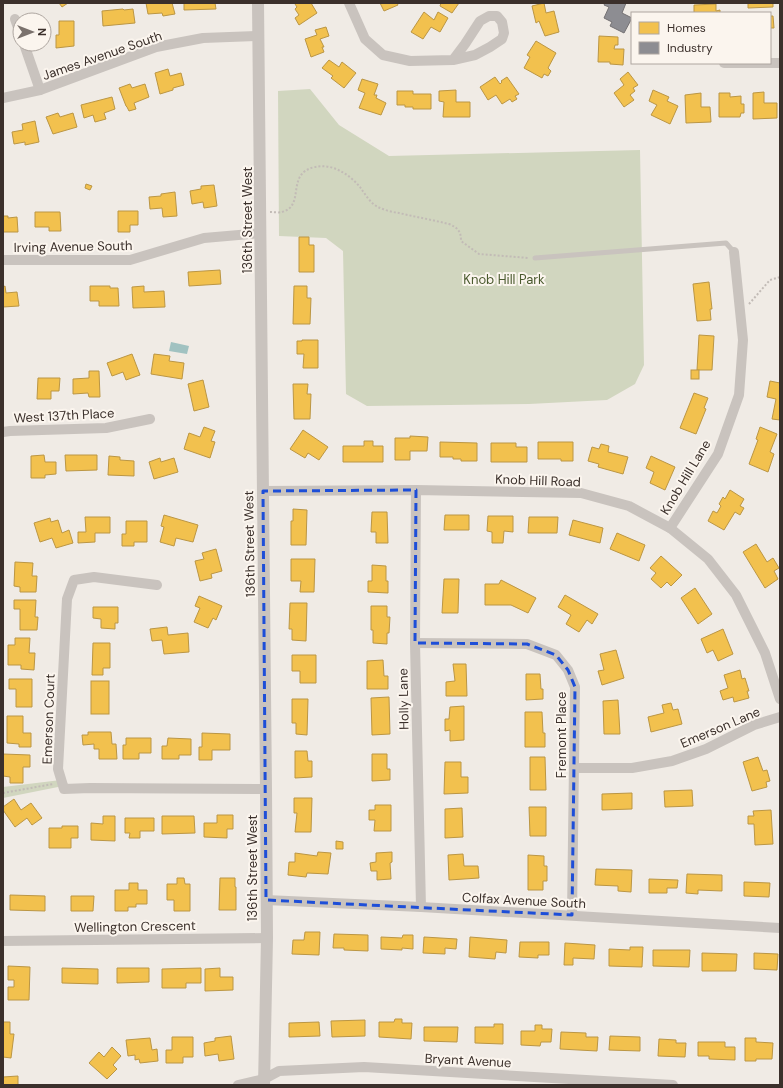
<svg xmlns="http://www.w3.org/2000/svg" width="783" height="1088" font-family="'DM Sans',sans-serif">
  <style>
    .green { fill: #d1d6bf }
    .water { fill: #a1c2c1 }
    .homes { fill: #f2c14e; stroke: #bb9644 }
    .industry { fill: #8d8d92; stroke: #747173 }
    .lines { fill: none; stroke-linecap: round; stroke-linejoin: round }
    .path { stroke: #c2bbb6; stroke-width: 2; stroke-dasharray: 2 2; stroke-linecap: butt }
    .service { stroke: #c9c3be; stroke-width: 5 }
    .minor { stroke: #c9c3be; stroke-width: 10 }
    .tertiary { stroke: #c9c3be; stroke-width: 12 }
    .marked { fill: none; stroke: #1d4ed8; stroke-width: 3; stroke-dasharray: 8 5; stroke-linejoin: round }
    .labels { text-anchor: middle; stroke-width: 4; stroke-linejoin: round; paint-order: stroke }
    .street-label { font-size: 13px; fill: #3b302b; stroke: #fbf5ee }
    .park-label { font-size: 13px; fill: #4a5a2e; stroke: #fbf5ee }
  </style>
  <rect width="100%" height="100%" fill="#f0ebe5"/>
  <g class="green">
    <path d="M310,89L339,125L389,156L640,150L644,365L635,384L607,400L529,404L367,406L346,394L343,251L326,238L279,236L278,91Z"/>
    <path d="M61,780L63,786L3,798V787Z"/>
  </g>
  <path class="water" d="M171,342L189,346L187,354L169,351Z"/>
  <g class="homes">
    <path d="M59,3H68L62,7Z"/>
    <path d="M146,3H172L175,14L163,16L162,13L148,14Z"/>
    <path d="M184,3H215L216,9L184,10Z"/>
    <path d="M296,3H311L317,13L299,25L295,18L299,15L295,9L297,7L295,4Z"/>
    <path d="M380,3H397L398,5L384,11Z"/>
    <path d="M441,3H459L452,13L440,6Z"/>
    <path d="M544,3L546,13L554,11L559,32L545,36L539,21L536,23L532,6Z"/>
    <path d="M748,3H773V7L748,8Z"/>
    <path d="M716,4V11L720,10V13H694V5Z"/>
    <path d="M123,9L124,10L133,9L135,23L103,26L102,11Z"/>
    <path d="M424,12L434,20L438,12L448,18L440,32L431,27L423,39L411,32Z"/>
    <path d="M770,16H773L774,28H770Z"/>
    <path d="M59,21H74V46L56,48V35H59Z"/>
    <path d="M326,27L329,36L320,39L324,47H322L324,52L311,57L305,39L317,35L315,30Z"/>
    <path d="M599,36L618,37V45H615L614,49H624L623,65L610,64V62H598Z"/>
    <path d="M536,41L556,53L548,68L551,71L548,76L544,74L542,78L524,68L530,57L527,55Z"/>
    <path d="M329,60L339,67L342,62L356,73L344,88L331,78L333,76L322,68Z"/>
    <path d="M168,69L170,76L181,73L184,85L173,88V90L160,94L155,73Z"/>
    <path d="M628,72L638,85L633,88L635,91L630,95L634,100L624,107L614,93L624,85L620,79Z"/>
    <path d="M495,77L500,84L502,82L501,81L507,77L519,94L515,96L517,99L512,102L510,99L502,104L496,95L488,100L480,87Z"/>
    <path d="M362,79L378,84L374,95H377L376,98L386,103L381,115L359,108L365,93L358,90Z"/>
    <path d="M130,84L132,88L145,84L149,97L134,103L136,109L129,111L127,107L126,106L119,88Z"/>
    <path d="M456,90V102H470V117H443L444,102L439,101V91Z"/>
    <path d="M653,90L669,97L667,101L678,106L670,124L651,115L657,105L649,101Z"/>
    <path d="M397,91H413V94H431V109H413V107H405V105H397Z"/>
    <path d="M764,92V103H777V118L753,119V93Z"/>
    <path d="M701,93V107H710L711,122L686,123L685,95Z"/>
    <path d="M719,93H730V97L741,96V104H744V113H741L740,117H719Z"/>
    <path d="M112,97L115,109L104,113L106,119L95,122L93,115L84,118L81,105Z"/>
    <path d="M58,113L60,117L73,113L77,127L53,134L46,117Z"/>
    <path d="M35,121L39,142L25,145V142L14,144L12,132L23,130L22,124Z"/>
    <path d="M86,184L92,186L90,190L85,188Z"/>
    <path d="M214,185L217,206L204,208L203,202L192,204L190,191L201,189V186Z"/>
    <path d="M175,192L177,216L163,217L162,208L150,209L149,197L161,196V194Z"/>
    <path d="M118,211H138V225H130V232H118Z"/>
    <path d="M35,212H60L61,231H49V227H35Z"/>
    <path d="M3,216H8V218L17,217L18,232H3Z"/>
    <path d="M299,237H309V245H314V272H299Z"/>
    <path d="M220,270L221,284L189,286L188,272Z"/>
    <path d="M709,282L712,309H710L711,320L697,321L693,284Z"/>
    <path d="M5,286L6,293L17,292L19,306L3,307V287Z"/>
    <path d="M90,286H110V288H118L119,306H99V301H90Z"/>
    <path d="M144,286V292L164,291L165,307L133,308L132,287Z"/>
    <path d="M294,286H307V298H311L310,324H293Z"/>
    <path d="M699,335L714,336L712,370H697Z"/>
    <path d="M302,340H318V368H303L304,354H297V341H302Z"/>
    <path d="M132,354L140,375L126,380L123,372L112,376L107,363Z"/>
    <path d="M154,354L170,356L169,361L184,363L182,379L151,374Z"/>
    <rect x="691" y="370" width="8" height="9"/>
    <path d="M89,371H99L100,397H89L88,393L73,394V379L89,378Z"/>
    <path d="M38,378H60L59,391H51V399H37Z"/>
    <path d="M203,380L209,407L194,411L188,384Z"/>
    <path d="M770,381L780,383V420L772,419L776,399L767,397Z"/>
    <path d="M293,384H308L307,394H311L310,419H294Z"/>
    <path d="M694,393L708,398L704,408L706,409L696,434L680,428Z"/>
    <path d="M204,427L215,431L211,441L215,442L210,458L184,449L189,433L200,437Z"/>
    <path d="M760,427L777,434L770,452L774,454L768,472L749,464L758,440L756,439Z"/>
    <path d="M303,430L328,447L319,460L308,453L305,458L290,449Z"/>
    <path d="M410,436L428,437L427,451H410V460H395V438H410Z"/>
    <path d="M364,441H373V446H383V462H343V446H364Z"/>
    <path d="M440,442L477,443V461H461V459H453V457H440Z"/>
    <path d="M538,442H573V461H561V459H538Z"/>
    <path d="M491,443H516V447H527V462H491Z"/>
    <path d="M601,444L609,446L608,452L628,457L623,474L598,467L599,464L588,461L592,447L599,449Z"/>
    <path d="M44,455L45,462H56V474L45,475V478H31V456Z"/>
    <path d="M65,455H97V470L66,471Z"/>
    <path d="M109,456L120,457V460L134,461V476L108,475Z"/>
    <path d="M651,456L675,467L665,490L650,483L654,472L646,468Z"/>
    <path d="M160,458L161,462L174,458L178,472L154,479L149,462Z"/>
    <path d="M730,490L744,499L740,506L744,508L740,515L735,512L724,530L708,521L713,511L717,513L721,506L719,504L723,497L725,499Z"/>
    <path d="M293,509L307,510L306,545H291V521H293Z"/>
    <path d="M372,512H387L388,543H376V532H371Z"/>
    <path d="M164,515L198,525L193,542L176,538L174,546L160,542L164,527L161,526Z"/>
    <path d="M445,515H469V530H444Z"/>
    <path d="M488,516H513V532L504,531L503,543H492V532L487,531Z"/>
    <path d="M85,517H110V533H95V542L78,543V532H86Z"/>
    <path d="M529,517H558L557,533H528Z"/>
    <path d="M50,518L51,522L58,520L62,533L69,530L73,543L56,548L52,538L40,542L34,523Z"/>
    <path d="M573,520L603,528L600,543L569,535Z"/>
    <path d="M126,521H147V542H134V546H122V534H126Z"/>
    <path d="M617,533L645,545L639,561L610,549Z"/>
    <path d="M756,544L767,562L773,558L779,568L774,571L778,579L765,588L743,552Z"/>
    <path d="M216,549L222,571L211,574L212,578L200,581L195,561L204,559L202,553Z"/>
    <path d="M661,556L682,575L671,586L667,582L661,588L651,579L656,573L650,568Z"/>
    <path d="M291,559H315L314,592H300L301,581H291Z"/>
    <path d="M15,562L33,563L32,576H37L36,592H20V587L14,586Z"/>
    <path d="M372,565L386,566V581H388V593L368,592V581H372Z"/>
    <path d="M444,579H459L458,613H442Z"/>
    <path d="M501,580L536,598L528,613L511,605H485V584H499Z"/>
    <path d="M695,588L712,614L698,624L681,598Z"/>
    <path d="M565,595L598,614L592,624L587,620L579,632L566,624L571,615L558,607Z"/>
    <path d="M199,596L222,606L216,620L213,618L208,628L194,622L200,608L195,606Z"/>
    <path d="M14,600H36L35,617H38L37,630H20V609H14Z"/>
    <path d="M290,603H307L306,641L292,640V629H289Z"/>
    <path d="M371,606H387V617H390L389,633H387V644L373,643V630H371Z"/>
    <path d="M93,607H118V623H115V629L101,628V619L93,618Z"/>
    <path d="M167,627L168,635L188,633L189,652L164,654L162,640L152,641L150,629Z"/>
    <path d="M723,629L733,654L718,661L713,650L707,653L701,639Z"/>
    <path d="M15,638H30L29,653H35L34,670L21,669V665H8V645H15Z"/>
    <path d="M93,643H110V668H103V675H92Z"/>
    <path d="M616,650L624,678L602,685L598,671L604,670L600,654Z"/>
    <path d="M292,655H316V683H300V671H292Z"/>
    <path d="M383,660L384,676H388V689H367V661Z"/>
    <path d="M453,664H466L467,696H446V682L455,681Z"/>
    <path d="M740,670L742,679L745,678L749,691H747L749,698L734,702L733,697L723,700L720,691L728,688L724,675Z"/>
    <path d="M526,674H540L541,689H543V699L526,700Z"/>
    <path d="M9,679H32V707H16V689H9Z"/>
    <rect x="91" y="681" width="18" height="33"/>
    <path d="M389,697L390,734L372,735L371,698Z"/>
    <path d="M292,699H308L307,735L296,734V723H292Z"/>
    <path d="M618,700L620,734H604L603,701Z"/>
    <path d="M671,703L673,710L678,709L682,724L651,732L648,717L664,713L662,705Z"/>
    <path d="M464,706V740L450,741V730L445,731V719H449L450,707Z"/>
    <path d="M525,712H542L543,733H545V747H525Z"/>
    <path d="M7,716H23V733H31V747H19V744L7,743Z"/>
    <path d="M88,732H111L112,744H116L117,759H99V749H94V744L83,745L82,735H88Z"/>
    <path d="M202,733L230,734V750H212V760H199V747H202Z"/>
    <path d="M126,738H151V753H139V759H123V745H126Z"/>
    <path d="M168,738L191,739V755H179V759H162V746H167Z"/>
    <path d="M295,751H307L308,761H312V777L295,778Z"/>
    <path d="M3,754L30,755V767H23V783H10V777L3,776Z"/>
    <path d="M372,754H387V769H390V780L372,781Z"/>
    <path d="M530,757H545L546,790H530Z"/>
    <path d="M758,757L763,771L767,770L770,781L766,782L767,787L752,791L743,762Z"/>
    <path d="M445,762H461V777H468V793L444,794Z"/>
    <path d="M692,790L693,806L665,807L664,791Z"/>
    <path d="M632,793V809L602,810V794Z"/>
    <path d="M294,798H312L311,832H295L297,813H294Z"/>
    <path d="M14,799L21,810L31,803L42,818L32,825L27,818L15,827L3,810V807Z"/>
    <path d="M375,805H391V831H374L375,820H369V810H375Z"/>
    <path d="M529,807H546V836H530Z"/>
    <path d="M462,808L463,837L445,838V809Z"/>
    <path d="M771,810L773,844L755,845L754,824H748V816H754L753,811Z"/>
    <path d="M217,815H233V829H227V838L204,837V823H217Z"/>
    <path d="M103,816H115V841L91,840V823L103,824Z"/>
    <path d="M162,816H194L195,833L162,834Z"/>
    <path d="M125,818H154V831H140V838H129L130,833H125Z"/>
    <path d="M62,826H78V838H71V848H49V828H62Z"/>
    <path d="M336,841L343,842V849H336Z"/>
    <path d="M318,852L331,853L328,874L307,873L306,877L288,875L289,862H295V853L317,856Z"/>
    <path d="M392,852V862L390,863L391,879L377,880V871H371L370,863L376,862V853Z"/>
    <path d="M463,854L464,866H478L479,878L449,880L448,855Z"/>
    <path d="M528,855L544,856V866H547V881H543V890H528Z"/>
    <path d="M596,869L632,870L631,892L618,891V886L595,885Z"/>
    <path d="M687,874L722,875V891L698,890V894L686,893Z"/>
    <path d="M177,878H184L185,884H190V911H174V900H167V884H177Z"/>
    <path d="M220,878H235V887H236V910H219Z"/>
    <path d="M649,879L678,880L677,888H667V893H649Z"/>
    <path d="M744,882L770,883L769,897L744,896Z"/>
    <path d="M129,883H138V890H147V904H136V907H128V911H115V890H129Z"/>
    <path d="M10,895L45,896V911L10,910Z"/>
    <path d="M71,896H94L93,911H71Z"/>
    <path d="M305,932H320L319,955L292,954L293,940H304Z"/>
    <path d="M334,934L368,935V951L344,950V948H333Z"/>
    <path d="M403,935H413V949L402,948V950L381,949V937L402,938Z"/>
    <path d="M424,937L457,939L456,949L445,948V954L423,953Z"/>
    <path d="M470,937L507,940L506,953L496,952L495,959L469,957Z"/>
    <path d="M520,942H549V955H538V958L519,957Z"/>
    <path d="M565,943L595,945L594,959L573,958V965H564Z"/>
    <path d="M630,947H643L642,967L609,966V949L630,950Z"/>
    <path d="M653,950H690L689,967L653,966Z"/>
    <path d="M702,953L737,954L736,971H702Z"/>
    <path d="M754,953L778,954L777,970L754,969Z"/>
    <path d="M8,966L30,967L29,1000H8V987H14V980H8Z"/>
    <path d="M62,968L98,969V984L62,983Z"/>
    <path d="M117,968H149V982L117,983Z"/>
    <path d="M201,968V983H186V988H162V969Z"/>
    <path d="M220,968V977H233V990L205,991V969Z"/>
    <path d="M395,1019H402V1023H412L411,1039L379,1037V1022H394Z"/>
    <path d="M365,1020V1036L332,1037L331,1021Z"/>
    <path d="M3,1022H10V1034H14L11,1058L3,1057Z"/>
    <path d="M319,1022L320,1036L289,1037V1023Z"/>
    <path d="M494,1024H503V1044L475,1043V1027H494Z"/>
    <path d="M535,1025H542V1029H552L551,1042H541L540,1046L521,1045V1031H535Z"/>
    <path d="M424,1027H458L457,1042L424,1041Z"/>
    <path d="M561,1032L586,1033V1037H598L597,1051L560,1049Z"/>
    <path d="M231,1036L234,1059L219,1061L218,1054L205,1056L204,1043L215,1041V1038Z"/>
    <path d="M610,1036L640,1037V1051L609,1050Z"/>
    <path d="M172,1037H193V1057H183V1063H166V1050H172Z"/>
    <path d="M150,1038L152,1050L157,1049L158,1061L140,1063L139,1059L135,1060V1055L128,1056L126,1040Z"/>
    <path d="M745,1038H756V1042L773,1043L772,1059H756V1061H745Z"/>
    <path d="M659,1039L676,1040V1043H686L685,1057L658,1056Z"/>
    <path d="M698,1042H725V1047H735V1060L709,1059V1056H698Z"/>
    <path d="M112,1047L121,1056L113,1065L117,1069L107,1079L89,1063L99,1052L104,1057Z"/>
    <path d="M18,1076V1085H3V1077Z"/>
  </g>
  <path class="industry" d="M605,3H626L622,13L632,18L624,33L610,26L612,22L604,18L609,7L604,5Z"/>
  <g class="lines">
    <g class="path">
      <path d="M270,212C274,212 279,213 282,212C306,206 285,173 315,167C332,163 349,174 360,187C365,194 370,203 378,207C384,210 392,212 399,213C416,217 433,220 449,224C458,228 461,231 461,241L479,254L529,258"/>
      <path d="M749,304L770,280L780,277"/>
      <path d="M3,793L53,784"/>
    </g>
    <path class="service" d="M535,258L726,243L734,252"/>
    <g class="minor">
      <path d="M349,3L365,39L383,55L410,61L453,60L475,55L490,47L502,39L504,33L502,22L497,16H489L480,21L465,44L453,60"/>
      <path d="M15,19L20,33"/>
      <path d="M24,44L40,90"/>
      <path d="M724,63H780"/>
      <path d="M3,98L40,90L156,47L203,38L259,36"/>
      <path d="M3,260H130L204,238L261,233"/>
      <path d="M3,432L10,431L106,428L150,419"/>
      <path d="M416,490L415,643L421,907"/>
      <path d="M263,491L416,490L581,493L629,506L670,528L708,559L736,595L765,653L780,699"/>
      <path d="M670,528L718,454L739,395L743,340L734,252"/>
      <path d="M157,585L94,577L74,580L67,599L58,769L64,789L90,788L266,789"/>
      <path d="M415,643L527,644L556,655L568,670L575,687L572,915"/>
      <path d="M574,768H632L672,761L706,749L754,725L780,717"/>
      <path d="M266,900L421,907L780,928"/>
      <path d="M3,941L267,938"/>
      <path d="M238,1085L264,1079L279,1071L364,1067L673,1085"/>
    </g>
    <path class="tertiary" d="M258,3L266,789L267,938L264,1085"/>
  </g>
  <path class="marked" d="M416,490L415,643L527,644L556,655L568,670L575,687L572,915L266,900L263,491Z"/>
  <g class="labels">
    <g class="street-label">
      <text transform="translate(102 55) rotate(-19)" y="5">James Avenue South</text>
      <text transform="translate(247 220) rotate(-90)" y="5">136th Street West</text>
      <text transform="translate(73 246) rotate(-1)" y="5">Irving Avenue South</text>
      <text transform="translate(64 415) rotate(-3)" y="5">West 137th Place</text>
      <text transform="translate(685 477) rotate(-59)" y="5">Knob Hill Lane</text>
      <text transform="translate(538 480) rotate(2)" y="5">Knob Hill Road</text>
      <text transform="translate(249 544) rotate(-91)" y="5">136th Street West</text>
      <text transform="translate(403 699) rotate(-91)" y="5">Holly Lane</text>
      <text transform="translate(48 719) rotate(-88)" y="5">Emerson Court</text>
      <text transform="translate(720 727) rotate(-23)" y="5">Emerson Lane</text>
      <text transform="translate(561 735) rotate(-90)" y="5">Fremont Place</text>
      <text transform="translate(252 868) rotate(-90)" y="5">136th Street West</text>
      <text transform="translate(524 900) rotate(3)" y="5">Colfax Avenue South</text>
      <text transform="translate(135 926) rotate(-1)" y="5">Wellington Crescent</text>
      <text transform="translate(468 1060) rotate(3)" y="5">Bryant Avenue</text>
    </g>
    <g class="park-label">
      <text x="504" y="284">Knob Hill Park</text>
    </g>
  </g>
  <rect width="783" height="1088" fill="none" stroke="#3b302b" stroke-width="8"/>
  <rect x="631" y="12" width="140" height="52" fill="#fbf5ee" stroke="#aea6a0"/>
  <rect x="639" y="22" width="20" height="12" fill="#f2c14e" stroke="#aea6a0"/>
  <text x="667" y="32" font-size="12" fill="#3b302b">Homes</text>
  <rect x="639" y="42" width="20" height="12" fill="#8d8d92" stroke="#aea6a0"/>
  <text x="667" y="52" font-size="12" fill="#3b302b">Industry</text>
  <g transform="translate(32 32) rotate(90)"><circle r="19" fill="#fbf5ee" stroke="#aea6a0"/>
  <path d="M0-3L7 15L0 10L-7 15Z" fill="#7a716c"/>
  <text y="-6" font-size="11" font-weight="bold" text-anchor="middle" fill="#3b302b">N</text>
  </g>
</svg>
